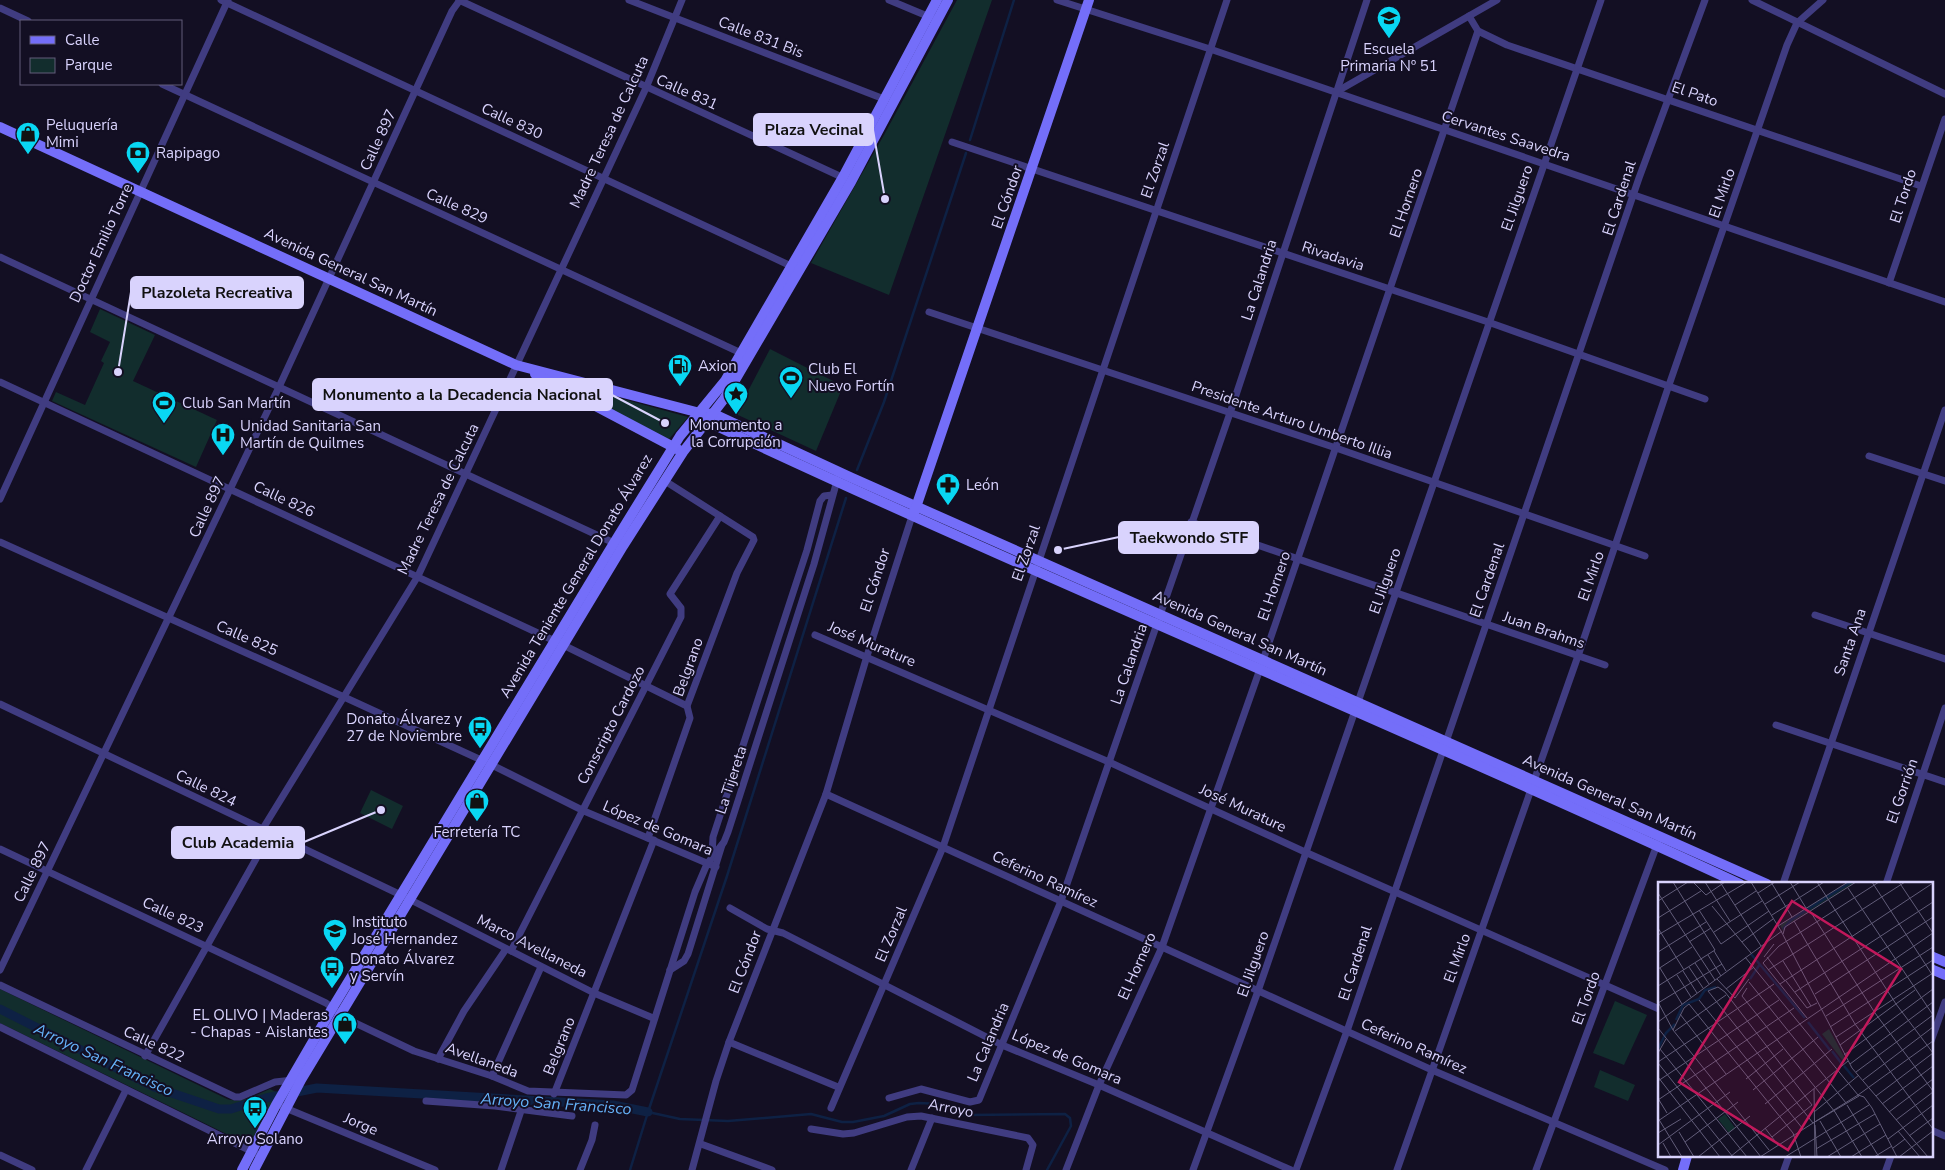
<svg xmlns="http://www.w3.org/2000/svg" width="1945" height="1170" font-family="'Nunito Sans',sans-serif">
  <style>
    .green { fill: #122d2d }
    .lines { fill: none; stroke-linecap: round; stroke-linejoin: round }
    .stream { stroke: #0e2144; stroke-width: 2.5 }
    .canal { stroke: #0e2144; stroke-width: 9 }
    .street { stroke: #403c81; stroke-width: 7 }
    .secondary { stroke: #746ef9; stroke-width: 10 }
    .labels { text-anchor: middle; stroke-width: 4; stroke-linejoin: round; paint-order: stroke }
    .street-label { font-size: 15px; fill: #d9d3fd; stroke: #130f23 }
    .poi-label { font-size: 15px; fill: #d9d3fd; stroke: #130f23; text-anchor: start }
    .water-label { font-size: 16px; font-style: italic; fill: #65b2f9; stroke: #130f23 }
    .inset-river { fill: none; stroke: #0e2144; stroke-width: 2.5 }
    .inset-road { fill: none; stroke: #625d7a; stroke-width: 1 }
    .view { fill: #c2185b; fill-opacity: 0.15; stroke: #c2185b; stroke-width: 2.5 }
    .inset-edge { fill: none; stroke: #d9d3fd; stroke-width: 2.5 }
    .leader { fill: none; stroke: #d9d3fd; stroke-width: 2 }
    .callout-dot { fill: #d9d3fd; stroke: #130f23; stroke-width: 2 }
    .callout { fill: #d9d3fd; stroke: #d9d3fd; stroke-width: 2 }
    .callout-label { font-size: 16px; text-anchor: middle; font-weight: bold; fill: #111 }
  </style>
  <rect width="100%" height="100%" fill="#130f23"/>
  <g class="green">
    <path d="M957,0H992L889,295L811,263L884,135Z"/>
    <path d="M100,309L155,335L133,381L217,420L196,467L52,401L56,392L85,405L104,363L101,361L110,342L90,332Z"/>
    <path d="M770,349L843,386L816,451L738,415L737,412Z"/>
    <path d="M572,385L688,417L669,439L570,388Z"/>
    <path d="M371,790L403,806L392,829L360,813Z"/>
    <path d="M0,989L227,1099C242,1104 256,1095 270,1089L278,1093L249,1145L0,1023Z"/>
    <path d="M1615,1001L1647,1015L1624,1065L1593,1053Z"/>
    <path d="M1600,1070L1635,1085L1628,1101L1594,1087Z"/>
  </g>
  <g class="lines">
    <g class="stream">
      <path d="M970,140L1014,0"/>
      <path d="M857,470L884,402L966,153"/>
      <path d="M648,1112L680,1119L728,1121L811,1114L842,1122H853L884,1116L910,1104L919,1103L940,1104L965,1115L1065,1114L1070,1118L1071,1126L1047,1170"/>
      <path d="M630,1170L648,1112L727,876L846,498"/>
    </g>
    <path class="canal" d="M0,1009L154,1087L219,1109H231L266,1098L317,1088L613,1105L648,1112"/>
    <g class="street">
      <path d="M221,0L791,266"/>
      <path d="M459,0L846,179"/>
      <path d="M629,0L884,99"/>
      <path d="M889,0L932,18"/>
      <path d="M1057,0L1210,49L1945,302"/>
      <path d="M1752,0L1945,94"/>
      <path d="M0,8L28,21"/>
      <path d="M1469,16L1478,31L1507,45L1921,186"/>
      <path d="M162,84L741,353"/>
      <path d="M1336,92L1497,0"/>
      <path d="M952,142L1488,322L1705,399"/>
      <path d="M0,257L614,543"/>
      <path d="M1889,283L1945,119"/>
      <path d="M929,312L1336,448L1645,556"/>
      <path d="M0,382L555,641L687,706"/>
      <path d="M1869,456L1945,481"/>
      <path d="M0,499L228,0"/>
      <path d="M1191,522L1605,665"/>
      <path d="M0,542L344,697L492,765L584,811L716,867"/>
      <path d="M1815,615L1945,659"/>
      <path d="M815,635L1109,762L1305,852L1659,1009"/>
      <path d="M0,704L401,895L594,993L653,1018"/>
      <path d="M1776,725L1945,782"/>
      <path d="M826,794L1432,1070L1665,1170"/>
      <path d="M262,830L418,576L646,88L682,0"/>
      <path d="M648,838L690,718L687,706L737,573L754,540L753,537L665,481"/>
      <path d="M0,849L326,1003L347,1019L414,1051L492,1076L528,1091L626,1095L632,1090L695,892L707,864L724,842L728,832L814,564L838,477"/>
      <path d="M712,855L713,837L807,550L820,501L824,496L832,495"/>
      <path d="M1783,884L1945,410"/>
      <path d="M1886,884L1945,708"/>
      <path d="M730,908L767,929L783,933L1002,1045L1099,1085L1291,1170"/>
      <path d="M511,951L681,617V608L670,594L720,516"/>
      <path d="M0,970L279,387L452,11L460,0"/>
      <path d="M670,970L684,961L688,954L722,845"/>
      <path d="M0,985L235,1097H240L275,1082L293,1080"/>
      <path d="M0,1027L261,1156"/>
      <path d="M1931,1041L1945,1002"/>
      <path d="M729,1042L838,1087"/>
      <path d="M145,1056L270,834"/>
      <path d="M438,1059L464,1011L506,949"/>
      <path d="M492,1076L541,967"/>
      <path d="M554,1094L654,840"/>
      <path d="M889,1098L921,1089L970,1102L979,1100L1061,901L1230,413L1367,0"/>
      <path d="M426,1101L495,1106L572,1116"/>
      <path d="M283,1107L435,1170"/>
      <path d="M831,1108L943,847L1227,0"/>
      <path d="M811,1129L843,1134L854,1133L907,1117L921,1116L1028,1138L1033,1145L1026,1170"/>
      <path d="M1931,1130L1945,1136"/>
      <path d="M701,1144L772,1170"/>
      <path d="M0,1155L32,1170"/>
      <path d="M86,1170L126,1090"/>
      <path d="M501,1170L521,1111"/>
      <path d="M580,1170L592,1140L595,1125"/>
      <path d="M692,1170L716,1081L729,1042L826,794L867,656L912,516"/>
      <path d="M911,1170L932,1118"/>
      <path d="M1066,1170L1099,1085L1162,947L1260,669L1478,31"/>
      <path d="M1193,1170L1258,991L1601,0"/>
      <path d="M1296,1170L1347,1031L1639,178L1705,0"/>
      <path d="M1397,1170L1578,656L1669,385L1787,45L1797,23L1823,0"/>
      <path d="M1536,1170L1658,842"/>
      <path d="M1784,1170L1789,1156"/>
      <path d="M1886,1170L1891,1156"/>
    </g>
    <g class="secondary">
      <path d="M0,127L516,365L700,413L714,414L850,477L1767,884"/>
      <path d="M535,374L679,450"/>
      <path d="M704,417L708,422C1049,582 1398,725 1740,884"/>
      <path d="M914,513L1089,0"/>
      <path d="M1931,956L1945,962"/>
      <path d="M1931,969L1945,975"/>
      <path d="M242,1170L276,1105L333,1007L614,543L680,436L725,381L843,177L937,0"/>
      <path d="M254,1170L301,1080L623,546L683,452L724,399L851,182L948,0"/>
      <path d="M1683,1170L1687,1156"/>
    </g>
  </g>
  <defs>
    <symbol id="school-pin" viewBox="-11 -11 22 30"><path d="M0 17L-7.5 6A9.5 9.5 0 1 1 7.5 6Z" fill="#09d7f3" stroke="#130f23"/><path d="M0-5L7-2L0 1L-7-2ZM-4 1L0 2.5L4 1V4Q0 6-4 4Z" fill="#111"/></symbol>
    <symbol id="shop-pin" viewBox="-11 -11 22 30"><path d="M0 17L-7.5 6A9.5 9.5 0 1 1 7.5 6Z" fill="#09d7f3" stroke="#130f23"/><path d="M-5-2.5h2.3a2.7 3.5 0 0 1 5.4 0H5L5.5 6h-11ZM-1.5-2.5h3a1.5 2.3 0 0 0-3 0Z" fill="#111"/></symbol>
    <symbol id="bank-pin" viewBox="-11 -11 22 30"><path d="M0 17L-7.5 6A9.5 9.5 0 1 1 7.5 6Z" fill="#09d7f3" stroke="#130f23"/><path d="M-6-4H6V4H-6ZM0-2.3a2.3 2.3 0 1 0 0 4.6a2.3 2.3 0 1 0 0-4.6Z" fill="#111"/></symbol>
    <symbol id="fuel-pin" viewBox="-11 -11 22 30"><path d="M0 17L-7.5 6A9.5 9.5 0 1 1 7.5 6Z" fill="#09d7f3" stroke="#130f23"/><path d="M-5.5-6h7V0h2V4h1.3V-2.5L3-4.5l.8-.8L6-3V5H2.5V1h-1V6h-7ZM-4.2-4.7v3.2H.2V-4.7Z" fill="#111"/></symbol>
    <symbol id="stadium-pin" viewBox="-11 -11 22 30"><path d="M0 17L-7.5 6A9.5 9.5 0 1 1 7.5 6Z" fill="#09d7f3" stroke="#130f23"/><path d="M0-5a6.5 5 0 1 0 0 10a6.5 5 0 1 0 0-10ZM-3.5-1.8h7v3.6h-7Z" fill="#111"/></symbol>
    <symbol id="sight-pin" viewBox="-11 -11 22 30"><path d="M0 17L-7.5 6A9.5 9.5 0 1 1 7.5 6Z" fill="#09d7f3" stroke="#130f23"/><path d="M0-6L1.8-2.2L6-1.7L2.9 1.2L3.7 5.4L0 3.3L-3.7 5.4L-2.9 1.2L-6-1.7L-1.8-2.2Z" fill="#111"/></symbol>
    <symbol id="hospital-pin" viewBox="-11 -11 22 30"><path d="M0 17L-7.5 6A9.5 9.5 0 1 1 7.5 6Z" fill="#09d7f3" stroke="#130f23"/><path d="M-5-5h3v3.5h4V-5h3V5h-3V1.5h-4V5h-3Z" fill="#111"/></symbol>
    <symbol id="pharmacy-pin" viewBox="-11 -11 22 30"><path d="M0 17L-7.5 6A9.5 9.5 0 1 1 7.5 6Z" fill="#09d7f3" stroke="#130f23"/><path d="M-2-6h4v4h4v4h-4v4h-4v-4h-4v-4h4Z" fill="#111"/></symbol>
    <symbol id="bus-pin" viewBox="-11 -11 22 30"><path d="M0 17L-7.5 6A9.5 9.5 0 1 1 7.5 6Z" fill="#09d7f3" stroke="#130f23"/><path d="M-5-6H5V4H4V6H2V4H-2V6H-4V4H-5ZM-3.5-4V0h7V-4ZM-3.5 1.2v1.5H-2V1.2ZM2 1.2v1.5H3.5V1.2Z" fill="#111"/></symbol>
  </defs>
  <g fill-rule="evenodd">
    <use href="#school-pin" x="1375" y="4" width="28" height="38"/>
    <use href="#shop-pin" x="14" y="120" width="28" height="38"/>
    <use href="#bank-pin" x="124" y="139" width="28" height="38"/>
    <use href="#fuel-pin" x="666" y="352" width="28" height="38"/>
    <use href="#stadium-pin" x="777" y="364" width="28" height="38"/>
    <use href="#sight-pin" x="722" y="380" width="28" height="38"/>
    <use href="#stadium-pin" x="150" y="389" width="28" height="38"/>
    <use href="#hospital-pin" x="209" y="421" width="28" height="38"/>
    <use href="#pharmacy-pin" x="934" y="471" width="28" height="38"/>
    <use href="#bus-pin" x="466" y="714" width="28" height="38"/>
    <use href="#shop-pin" x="463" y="787" width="28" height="38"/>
    <use href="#school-pin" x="321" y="917" width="28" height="38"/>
    <use href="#bus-pin" x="318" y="954" width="28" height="38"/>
    <use href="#shop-pin" x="331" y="1010" width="28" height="38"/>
    <use href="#bus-pin" x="241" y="1094" width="28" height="38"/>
  </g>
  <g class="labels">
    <g class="street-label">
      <text transform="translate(761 37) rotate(21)" y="5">Calle 831 Bis</text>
      <text transform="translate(687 92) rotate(24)" y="5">Calle 831</text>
      <text transform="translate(1695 94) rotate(19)" y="5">El Pato</text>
      <text transform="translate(512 121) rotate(25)" y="5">Calle 830</text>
      <text transform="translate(609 132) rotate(-65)" y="5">Madre Teresa de Calcuta</text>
      <text transform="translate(1506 136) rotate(18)" y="5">Cervantes Saavedra</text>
      <text transform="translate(378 140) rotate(-65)" y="5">Calle 897</text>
      <text transform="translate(1155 170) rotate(-71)" y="5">El Zorzal</text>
      <text transform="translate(1722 193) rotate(-71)" y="5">El Mirlo</text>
      <text transform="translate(1903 196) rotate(-72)" y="5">El Tordo</text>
      <text transform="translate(1007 197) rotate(-71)" y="5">El Cóndor</text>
      <text transform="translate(1517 198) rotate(-71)" y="5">El Jilguero</text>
      <text transform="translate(1619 198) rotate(-72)" y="5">El Cardenal</text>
      <text transform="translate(1406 203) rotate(-71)" y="5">El Hornero</text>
      <text transform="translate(457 206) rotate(24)" y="5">Calle 829</text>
      <text transform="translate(101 243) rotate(-65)" y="5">Doctor Emilio Torre</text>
      <text transform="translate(1333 256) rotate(18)" y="5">Rivadavia</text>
      <text transform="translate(351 272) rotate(25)" y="5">Avenida General San Martín</text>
      <text transform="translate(1259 280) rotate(-72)" y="5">La Calandria</text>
      <text transform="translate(1292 420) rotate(19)" y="5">Presidente Arturo Umberto Illia</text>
      <text transform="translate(284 499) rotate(25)" y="5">Calle 826</text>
      <text transform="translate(438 499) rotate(-64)" y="5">Madre Teresa de Calcuta</text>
      <text transform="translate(207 507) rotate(-65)" y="5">Calle 897</text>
      <text transform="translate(1026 553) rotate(-71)" y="5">El Zorzal</text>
      <text transform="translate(576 576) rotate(-59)" y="5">Avenida Teniente General Donato Álvarez</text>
      <text transform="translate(1591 576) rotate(-71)" y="5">El Mirlo</text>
      <text transform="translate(875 580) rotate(-72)" y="5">El Cóndor</text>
      <text transform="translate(1487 580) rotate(-71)" y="5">El Cardenal</text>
      <text transform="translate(1385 581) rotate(-71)" y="5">El Jilguero</text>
      <text transform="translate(1274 586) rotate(-71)" y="5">El Hornero</text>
      <text transform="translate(1544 630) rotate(19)" y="5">Juan Brahms</text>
      <text transform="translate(1240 633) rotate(24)" y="5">Avenida General San Martín</text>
      <text transform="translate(247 638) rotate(24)" y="5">Calle 825</text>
      <text transform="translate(1850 642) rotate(-71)" y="5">Santa Ana</text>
      <text transform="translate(872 644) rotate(23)" y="5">José Murature</text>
      <text transform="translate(1129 664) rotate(-71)" y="5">La Calandria</text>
      <text transform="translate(688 667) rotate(-70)" y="5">Belgrano</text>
      <text transform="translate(611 725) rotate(-63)" y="5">Conscripto Cardozo</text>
      <text transform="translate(731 780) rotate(-72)" y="5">La Tijereta</text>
      <text transform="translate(206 788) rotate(26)" y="5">Calle 824</text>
      <text transform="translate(1902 791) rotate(-71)" y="5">El Gorrión</text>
      <text transform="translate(1610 797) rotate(24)" y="5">Avenida General San Martín</text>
      <text transform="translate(1243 808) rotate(25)" y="5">José Murature</text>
      <text transform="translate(658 828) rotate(23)" y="5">López de Gomara</text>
      <text transform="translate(32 872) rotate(-64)" y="5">Calle 897</text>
      <text transform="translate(1045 879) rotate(25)" y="5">Ceferino Ramírez</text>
      <text transform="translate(173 915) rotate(25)" y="5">Calle 823</text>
      <text transform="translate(891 934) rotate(-67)" y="5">El Zorzal</text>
      <text transform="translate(532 946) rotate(27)" y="5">Marco Avellaneda</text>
      <text transform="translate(1457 958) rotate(-70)" y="5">El Mirlo</text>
      <text transform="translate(745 962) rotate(-69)" y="5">El Cóndor</text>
      <text transform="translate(1355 963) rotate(-72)" y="5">El Cardenal</text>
      <text transform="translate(1253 964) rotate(-71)" y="5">El Jilguero</text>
      <text transform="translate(1137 966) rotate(-66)" y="5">El Hornero</text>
      <text transform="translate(1586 998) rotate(-70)" y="5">El Tordo</text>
      <text transform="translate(988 1042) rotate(-67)" y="5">La Calandria</text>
      <text transform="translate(154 1044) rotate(25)" y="5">Calle 822</text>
      <text transform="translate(559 1046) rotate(-68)" y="5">Belgrano</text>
      <text transform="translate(1414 1046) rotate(24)" y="5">Ceferino Ramírez</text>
      <text transform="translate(1067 1057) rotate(23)" y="5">López de Gomara</text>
      <text transform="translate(482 1060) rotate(20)" y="5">Avellaneda</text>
      <text transform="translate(951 1108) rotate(11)" y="5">Arroyo</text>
      <text transform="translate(361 1124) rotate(23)" y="5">Jorge</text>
    </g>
    <g class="poi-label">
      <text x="1389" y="54" text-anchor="middle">Escuela<tspan x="1389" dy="17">Primaria Nº 51</tspan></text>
      <text x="46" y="130">Peluquería<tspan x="46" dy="17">Mimi</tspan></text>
      <text x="156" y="158">Rapipago</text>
      <text x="698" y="371">Axion</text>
      <text x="808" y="374">Club El<tspan x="808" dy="17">Nuevo Fortín</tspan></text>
      <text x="182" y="408">Club San Martín</text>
      <text x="736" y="430" text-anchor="middle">Monumento a<tspan x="736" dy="17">la Corrupción</tspan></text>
      <text x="240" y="431">Unidad Sanitaria San<tspan x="240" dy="17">Martín de Quilmes</tspan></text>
      <text x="966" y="490">León</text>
      <text x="462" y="724" text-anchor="end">Donato Álvarez y<tspan x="462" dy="17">27 de Noviembre</tspan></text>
      <text x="477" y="837" text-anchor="middle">Ferretería TC</text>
      <text x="352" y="927">Instituto<tspan x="352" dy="17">José Hernandez</tspan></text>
      <text x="350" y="964">Donato Álvarez<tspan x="350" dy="17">y Servín</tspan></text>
      <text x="328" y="1020" text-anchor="end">EL OLIVO | Maderas<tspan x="328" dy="17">- Chapas - Aislantes</tspan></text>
      <text x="255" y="1144" text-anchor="middle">Arroyo Solano</text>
    </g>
    <g class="water-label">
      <text transform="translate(104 1059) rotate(25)" y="6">Arroyo San Francisco</text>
      <text transform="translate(556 1103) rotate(4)" y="6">Arroyo San Francisco</text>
    </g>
  </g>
  <g transform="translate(1658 882)">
    <rect width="275" height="275" fill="#130f23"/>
    <path d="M191,0H197L127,44L125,49L122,43ZM171,147L188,178L185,179L164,152ZM67,232L77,246L71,251L60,237Z" fill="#122d2d"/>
    <path class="inset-river" d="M125,47L133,38L193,0M93,72L147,136M92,97L102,82M18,138L25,123L41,117L47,108L58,105M150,140L172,168M0,167L8,151L17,142M174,169L184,182M186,184L196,196"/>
    <path class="inset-road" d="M35,0L48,13L67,0M47,0L72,39M62,0L103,64M93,0L123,49L194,186L270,275M113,0L134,35M132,0L148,26M159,0L238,122L275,171M214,0L275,94M241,0L275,51M190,6L275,133M0,11L57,98M100,11L117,0M0,19L30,0M107,22L142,0M77,23L98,9M54,24L93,71M41,28L63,62L111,29M152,29L217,131L275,209M114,33L166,0M0,36L43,9M136,39L150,63M120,44L190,0M0,46L26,88M56,50L104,19M125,52L127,45L198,0M0,53L89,0M31,60L53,46M84,60L115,37M150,63L197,142L275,247M56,69L68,89M0,70L48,40M50,73L63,94M87,75L200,213L275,159M106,75L116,62M109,75L127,99M125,79L153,124M37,81L51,102M31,85L45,106M2,86L24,122M0,87L34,65M110,88L247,0M25,89L39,111M19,93L33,115M59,97L77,116L91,97M128,99L149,126L159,121M91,100L188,221M122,102L275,1M0,104L57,68L15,0M89,106L84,114L177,230L204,275M68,107L96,85M137,110L275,20M157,112L275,35M41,118L145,247M0,120L15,148L111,268M0,121L64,82M22,132L68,192M168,134L275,65M149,136L105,81L121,64L221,0M0,140L124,49M172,145L275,78M0,146L103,275M15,148L26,126L31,122L135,251L143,275M17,149L68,113M178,155L275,91M182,163L257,108M2,167L89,275M0,171L8,157M186,173L275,107M0,180L116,102M0,181L75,275M192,182L275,120M198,190L275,133M0,195L62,275M88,197L125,167M205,198L275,145M0,199L121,118M156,207L157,275M95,208L160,155M201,214L155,241L200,213L206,215L214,226L239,275M218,214L275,171M0,218L136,126M1,218L9,231M107,222L174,167M224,222L275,184M154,223L67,110L60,105L50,109L155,241M189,223L221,275M156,230L201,193M231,230L275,197M0,236L24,275M238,238L275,210M0,239L275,51M162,239L183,275M157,243L159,275M107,246L120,263M240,249L262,275M21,250L36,275M0,251L23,237M251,254L275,236M114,255L154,223M230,257L275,223M27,260L80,220M5,261L13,275M0,263L72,210M235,266L247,257M158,267L217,232M40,275L92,234M72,275L190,179M102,275L155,241M127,275L211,223M169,275L222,242M193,275L228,253M216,275L234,264M241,275L275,249"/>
    <path class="view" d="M134,19L243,87L130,268L21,200Z"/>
    <rect width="275" height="275" class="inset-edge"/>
  </g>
  <path class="leader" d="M885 199L873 130M118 372L131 292M665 423L612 395M1058 550L1119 537M381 810L304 842"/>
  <g class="callout-dot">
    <circle cx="885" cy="199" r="5"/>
    <circle cx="118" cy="372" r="5"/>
    <circle cx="665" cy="423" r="5"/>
    <circle cx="1058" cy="550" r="5"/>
    <circle cx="381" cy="810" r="5"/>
  </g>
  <g class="callout">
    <rect x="754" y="114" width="119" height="31" rx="5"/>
    <rect x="131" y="277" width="172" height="31" rx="5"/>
    <rect x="313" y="379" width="299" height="31" rx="5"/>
    <rect x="1119" y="522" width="139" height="31" rx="5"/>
    <rect x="172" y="827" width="132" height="31" rx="5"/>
  </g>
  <g class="callout-label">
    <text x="814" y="135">Plaza Vecinal</text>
    <text x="217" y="298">Plazoleta Recreativa</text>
    <text x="462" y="400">Monumento a la Decadencia Nacional</text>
    <text x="1189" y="543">Taekwondo STF</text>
    <text x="238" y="848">Club Academia</text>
  </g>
  <rect x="20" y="20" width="162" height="65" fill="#130f23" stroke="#625d7a"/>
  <rect x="30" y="36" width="25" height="8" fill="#746ef9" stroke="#625d7a"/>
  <text x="65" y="45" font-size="15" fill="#d9d3fd">Calle</text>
  <rect x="30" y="58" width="25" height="15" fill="#122d2d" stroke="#625d7a"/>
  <text x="65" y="70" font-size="15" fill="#d9d3fd">Parque</text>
</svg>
